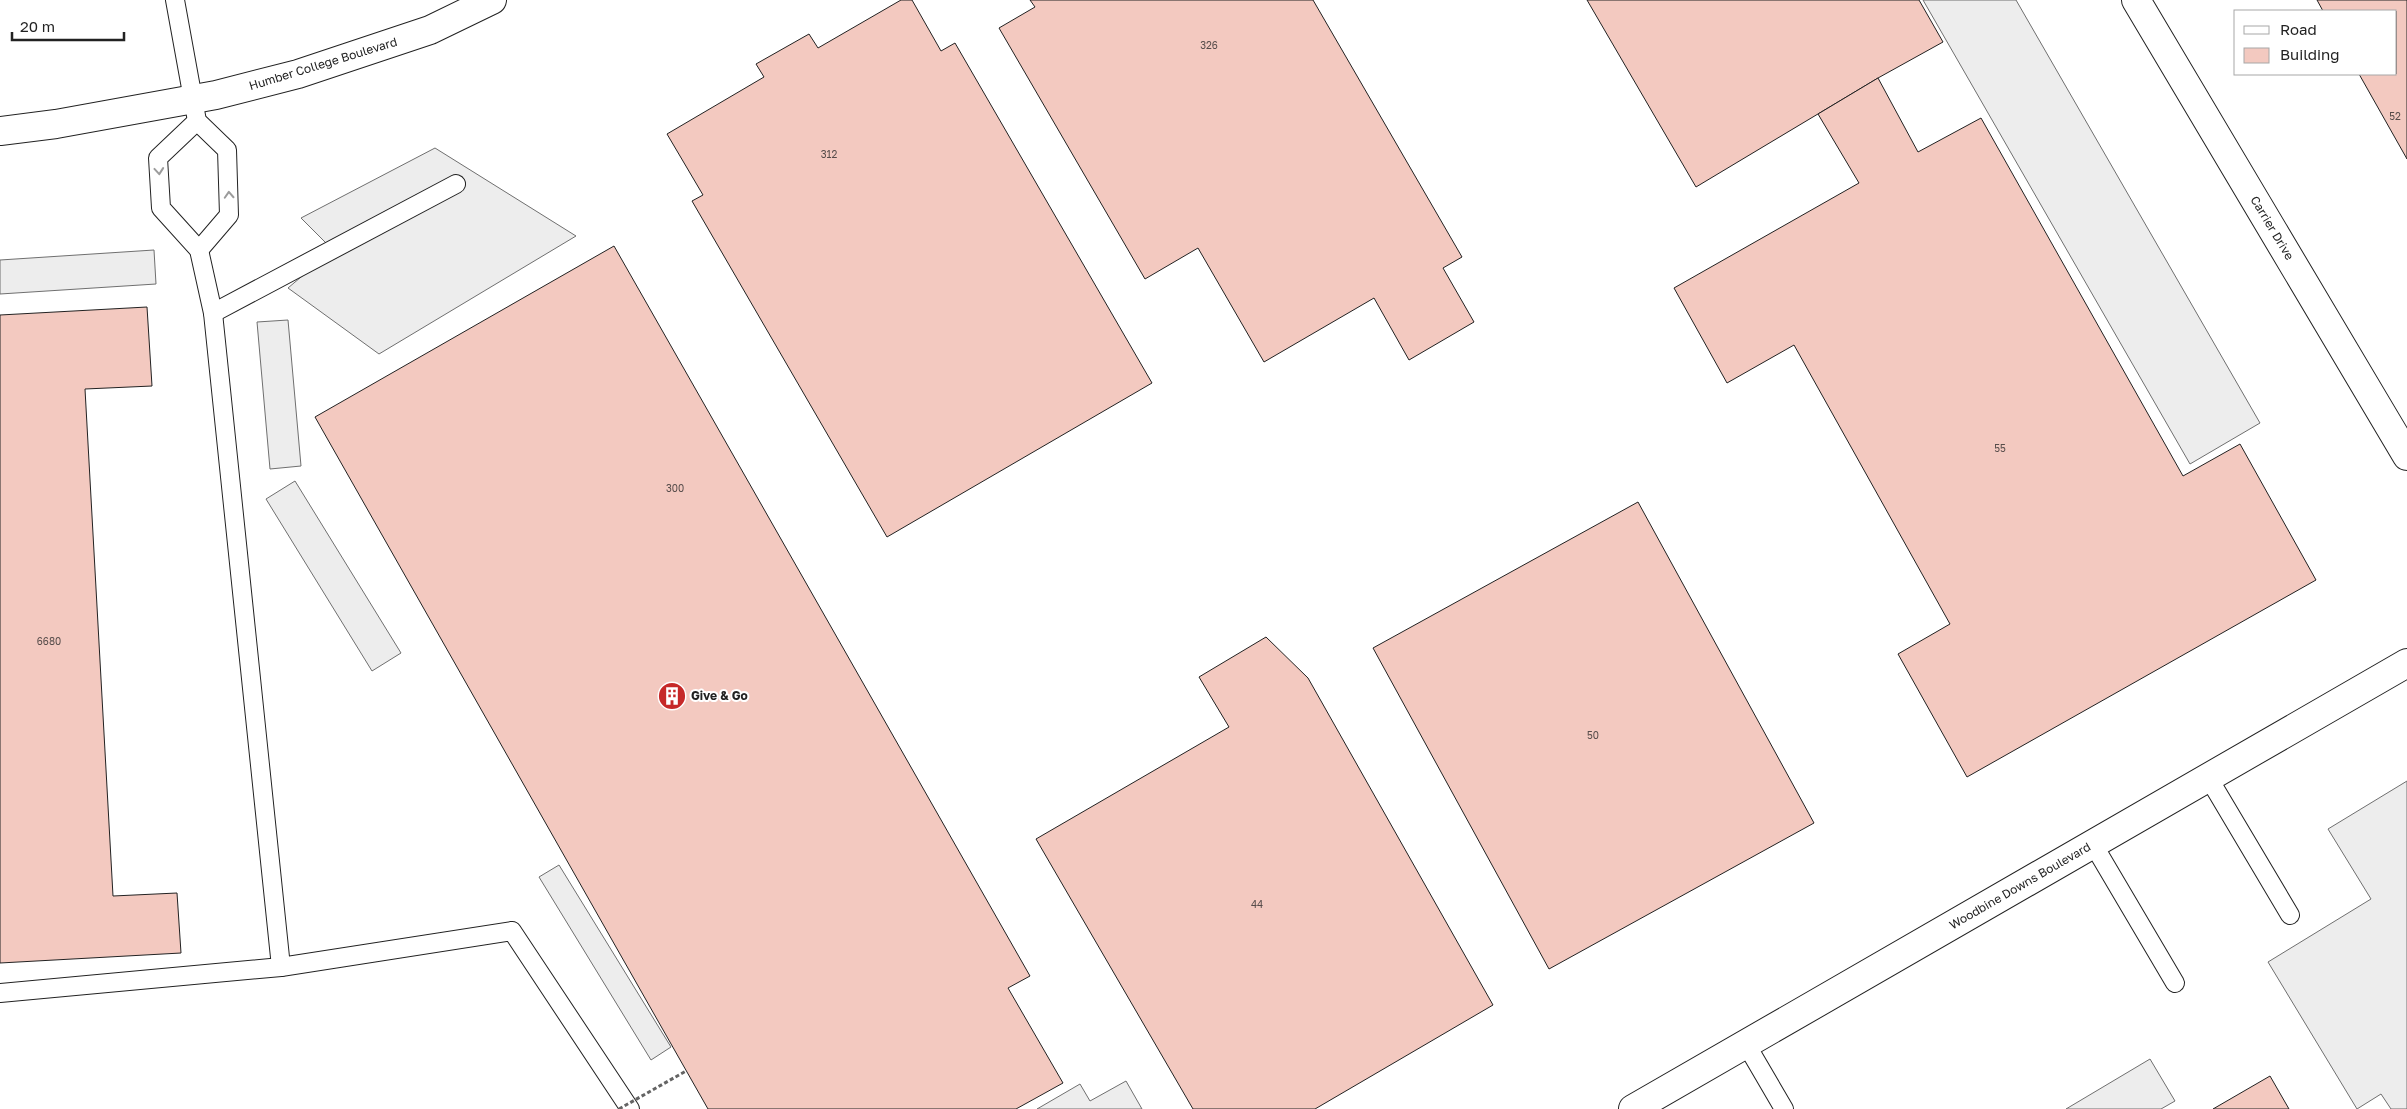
<svg xmlns="http://www.w3.org/2000/svg" width="2407" height="1109" font-family="'Golos Text',sans-serif">
  <style>
    .parking { fill: #ededed; stroke: #6f6f6f }
    .building { fill: #f3c9c0; stroke: #222 }
    .lines { fill: none; stroke-linecap: round; stroke-linejoin: round }
    .lane-casing { stroke: #222; stroke-width: 20 }
    .street-casing { stroke: #222; stroke-width: 30 }
    .secondary-casing { stroke: #222; stroke-width: 30 }
    .lane { stroke: #fff; stroke-width: 18 }
    .street { stroke: #fff; stroke-width: 28 }
    .secondary { stroke: #fff; stroke-width: 28 }
    .path-bridge { stroke: #646464; stroke-width: 3; stroke-dasharray: 4 2.5; stroke-linecap: butt }
    .oneway { stroke: #9c9c9c }
    .labels { text-anchor: middle; stroke-width: 4; stroke-linejoin: round; paint-order: stroke }
    .number-label { font-size: 10px; fill: #564c4a }
    .street-label { font-size: 12px; fill: #222; stroke: #fff }
    .poi-label { font-size: 12px; font-weight: bold; fill: #222; stroke: #fff; text-anchor: start }
  </style>
  <rect width="100%" height="100%" fill="#fff"/>
  <g class="parking">
    <path d="M1923,0H2016L2260,423L2190,464Z"/>
    <path d="M435,148L576,236L379,354L288,288L333,250L301,218Z"/>
    <path d="M154,250L156,284L0,294V260Z"/>
    <path d="M288,320L301,466L270,469L257,322Z"/>
    <path d="M295,481L401,653L372,671L266,499Z"/>
    <path d="M2407,781V1109H2391L2381,1094L2357,1109L2268,962L2371,899L2328,829Z"/>
    <path d="M559,865L671,1047L651,1060L539,877Z"/>
    <path d="M2150,1059L2175,1101L2161,1109H2066Z"/>
    <path d="M1126,1081L1142,1109H1037L1080,1084L1090,1101Z"/>
  </g>
  <g class="building">
    <path d="M901,0H912L941,51L955,43L1152,383L887,537L692,201L703,195L667,134L764,77L756,64L809,34L818,48Z"/>
    <path d="M1030,0H1313L1462,257L1443,268L1474,322L1409,360L1374,298L1264,362L1198,248L1145,279L999,28L1035,7Z"/>
    <path d="M1587,0H1919L1943,42L1878,78L1696,187Z"/>
    <path d="M2317,0H2407V159L2359,74H2396V11H2323Z"/>
    <path d="M1878,78L1918,152L1981,118L2183,476L2240,444L2316,580L1967,777L1898,654L1950,624L1794,345L1727,383L1674,288L1859,183L1818,114Z"/>
    <path d="M614,246L1030,976L1008,988L1063,1083L1016,1109H708L315,417Z"/>
    <path d="M147,307L152,386L85,389L113,896L177,893L181,953L0,963V315Z"/>
    <path d="M1638,502L1814,823L1549,969L1373,648Z"/>
    <path d="M1266,637L1308,678L1493,1005L1315,1109H1193L1036,839L1229,727L1199,677Z"/>
    <path d="M2270,1076L2289,1109H2213Z"/>
  </g>
  <g class="lines">
    <defs>
      <g id="lane">
        <path d="M175,0L197,121L227,150L229,215L199,250"/>
        <path d="M213,313L456,184"/>
        <path d="M2208,777L2290,915"/>
        <path d="M2093,844L2175,983"/>
        <path d="M281,967L512,931L630,1109"/>
        <path d="M0,993L281,967L213,313L199,250L161,208L158,158L197,121"/>
        <path d="M1746,1044L1784,1109"/>
      </g>
      <g id="street">
        <path d="M0,131L56,124L216,95L298,74L430,30L492,0"/>
        <path d="M1633,1109L2407,663"/>
      </g>
      <path id="secondary" d="M2136,0L2407,456"/>
    </defs>
    <use href="#lane" class="lane-casing"/>
    <use href="#street" class="street-casing"/>
    <use href="#secondary" class="secondary-casing"/>
    <use href="#lane" class="lane"/>
    <use href="#street" class="street"/>
    <use href="#secondary" class="secondary"/>
    <path class="path-bridge" d="M619,1109L686,1071"/>
  </g>
  <defs><path id="oneway-chevron" d="M-2-3.5L2.5 0L-2 3.5" fill="none" stroke-width="1.6" stroke-linecap="round" stroke-linejoin="round" transform="scale(1.25)"/></defs>
  <g class="oneway">
    <use href="#oneway-chevron" transform="translate(159 171) rotate(85)"/>
    <use href="#oneway-chevron" transform="translate(229 195) rotate(-93)"/>
  </g>
  <defs>
    <symbol id="building-disc" viewBox="-11 -11 22 22"><circle r="9.5" fill="#c62828" stroke="#fff"/><path d="M-4-6H4V6H1V3H-1V6H-4ZM-2.5-4.3h1.7v1.8h-1.7ZM.8-4.3h1.7v1.8H.8ZM-2.5-1h1.7V.8h-1.7ZM.8-1h1.7V.8H.8Z" fill="#fff"/></symbol>
  </defs>
  <g fill-rule="evenodd">
    <use href="#building-disc" x="656" y="680" width="32" height="32"/>
  </g>
  <g class="labels">
    <g class="number-label">
      <text x="1209" y="49">326</text>
      <text x="2395" y="120">52</text>
      <text x="829" y="158">312</text>
      <text x="2000" y="452">55</text>
      <text x="675" y="492">300</text>
      <text x="49" y="645">6680</text>
      <text x="1593" y="739">50</text>
      <text x="1257" y="908">44</text>
    </g>
    <g class="street-label">
      <text transform="translate(323 64) rotate(-17)" y="4">Humber College Boulevard</text>
      <text transform="translate(2272 228) rotate(59)" y="4">Carrier Drive</text>
      <text transform="translate(2020 886) rotate(-30)" y="4">Woodbine Downs Boulevard</text>
    </g>
    <g class="poi-label">
      <text x="691" y="700">Give &amp; Go</text>
    </g>
  </g>
  <rect x="2234" y="10" width="162" height="65" fill="#ffffff" stroke="#a7a7a7"/>
  <rect x="2244" y="26" width="25" height="8" fill="#ffffff" stroke="#a7a7a7"/>
  <text x="2280" y="35" font-size="15" fill="#222222">Road</text>
  <rect x="2244" y="48" width="25" height="15" fill="#f3c9c0" stroke="#a7a7a7"/>
  <text x="2280" y="60" font-size="15" fill="#222222">Building</text>
  <path d="M12 32v8h112v-8" fill="none" stroke="#222222" stroke-width="2.5"/>
  <text x="20" y="32" font-size="15" fill="#222222" stroke="#ffffff" stroke-width="4" paint-order="stroke">20 m</text>
</svg>
